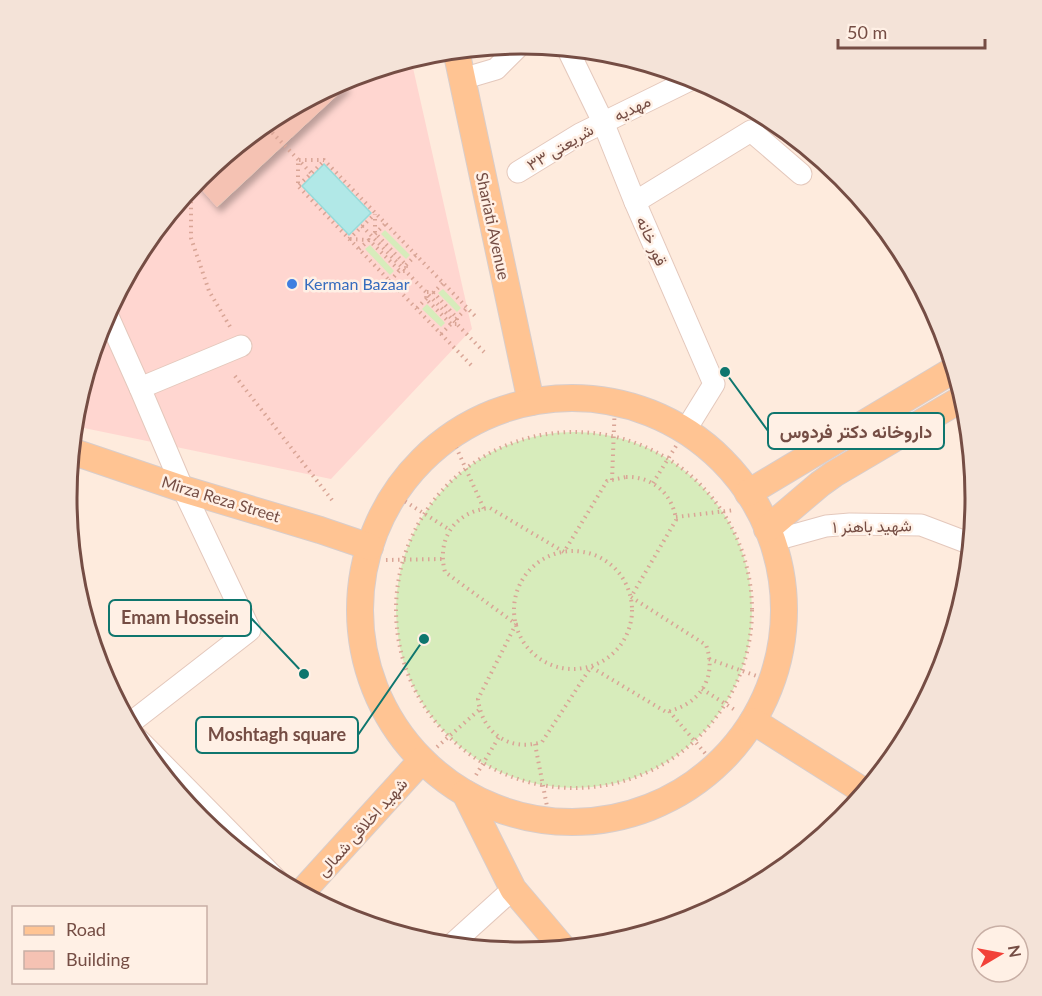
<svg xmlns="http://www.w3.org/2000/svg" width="1042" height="996" font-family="Lato,Vazirmatn,sans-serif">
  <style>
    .commercial { fill: #ffd6d0 }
    .green { fill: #d7ecbb }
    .water { fill: #b1e8e7; stroke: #96dbda; stroke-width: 1.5 }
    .building { fill: #f5c2b3; filter: url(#shadow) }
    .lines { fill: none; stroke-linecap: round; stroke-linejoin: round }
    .minor-casing { stroke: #e4c8bc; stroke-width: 23 }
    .major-casing { stroke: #d8cdcb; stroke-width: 28 }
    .path { stroke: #d9a596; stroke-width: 4; stroke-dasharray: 1.5 4.5; stroke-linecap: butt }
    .minor { stroke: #fff; stroke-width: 21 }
    .major { stroke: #ffc493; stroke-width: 26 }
    .shop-dot { fill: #3f7fe0; stroke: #fff0e5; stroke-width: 2 }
    .labels { text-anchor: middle; stroke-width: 5; stroke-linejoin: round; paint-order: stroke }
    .street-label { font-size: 16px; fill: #754d44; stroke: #fff0e5 }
    .shop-label { font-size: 16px; fill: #366cbe; stroke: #fff0e5; text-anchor: start }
    .rim { fill: none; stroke: #754d44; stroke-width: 3 }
    .leader { fill: none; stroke: #0f766e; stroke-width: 2 }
    .callout-dot { fill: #0f766e; stroke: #fff0e5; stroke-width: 2 }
    .callout { fill: #fff0e5; stroke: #0f766e; stroke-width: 2 }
    .callout-label { font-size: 18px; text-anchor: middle; font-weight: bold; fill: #754d44 }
  </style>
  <defs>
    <filter id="shadow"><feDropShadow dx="3.5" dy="6" stdDeviation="3" flood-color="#0004"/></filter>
  </defs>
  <rect width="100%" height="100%" fill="#feebdd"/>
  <path class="commercial" d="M411,59L472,329L331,479L84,428L75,408L101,324L143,245L195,182L218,207L347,86L343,81Z"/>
  <g class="green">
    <path d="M385,230L410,255L406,259L381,234Z"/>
    <path d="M370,245L394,271L390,275L365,249Z"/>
    <path d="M443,289L461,308L457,312L438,293Z"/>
    <path d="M427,304L445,323L441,327L422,309Z"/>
    <circle cx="574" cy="610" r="178"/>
  </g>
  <path class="water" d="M324,164L371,213L349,235L302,186Z"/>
  <path class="building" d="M343,81L347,86L217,207L195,182L200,176L269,120Z"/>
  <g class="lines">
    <defs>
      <g id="minor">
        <path d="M567,48L603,122L635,202L714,384L685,431"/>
        <path d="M462,79L496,69L521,44"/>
        <path d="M518,172L580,134L694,78"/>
        <path d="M635,202L751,131L801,174"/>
        <path d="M107,314L140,388L183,489L250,630L129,724"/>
        <path d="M140,388L241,346"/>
        <path d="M772,541L826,526L850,524L921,525L971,544"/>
        <path d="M136,737L278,881"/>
        <path d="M450,946L513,889"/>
      </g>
      <g id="major">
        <path d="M456,50L531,402"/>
        <circle cx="572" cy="610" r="212"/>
        <path d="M71,451L183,489L320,530L370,547"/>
        <path d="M748,493L955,369"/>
        <path d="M767,529L820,484L834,474L963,398"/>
        <path d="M753,721L865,792"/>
        <path d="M465,793L513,889L563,948"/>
        <path d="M301,893L422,760"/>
      </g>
    </defs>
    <use href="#minor" class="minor-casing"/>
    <use href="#major" class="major-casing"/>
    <g class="path">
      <path d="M264,124L311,173"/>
      <path d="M299,185L324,161"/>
      <path d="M188,191L191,194V238L209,291L232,330"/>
      <path d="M362,226L484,352"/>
      <path d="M375,234L385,224"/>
      <path d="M349,239L375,214"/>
      <path d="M350,239L369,240L400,271H406V265L375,233V214"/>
      <path d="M359,249L370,239"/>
      <path d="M406,265L416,255"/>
      <path d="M390,281L400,270"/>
      <path d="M427,292H433L457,318V324H451L426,299Z"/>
      <path d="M433,293L443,283"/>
      <path d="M417,308L427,298"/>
      <path d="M456,319L467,308"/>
      <path d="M441,334L451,324"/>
      <path d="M471,365L298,186V160H324L477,318"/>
      <path d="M235,376L332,500"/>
      <circle cx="574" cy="610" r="178"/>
      <path d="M451,436L484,509"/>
      <path d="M626,477C652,476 673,494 676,520L631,597L706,645C718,678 699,705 666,712L591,667L542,742C509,752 482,733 478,699L516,624L445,572C436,538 456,511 490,508L564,552L607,481Z"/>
      <path d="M612,480L615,402"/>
      <path d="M653,483L676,446"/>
      <path d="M395,495L450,530"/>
      <path d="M676,517L735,510"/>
      <circle cx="573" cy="610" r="59"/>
      <path d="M386,560L442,559"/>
      <path d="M709,659L771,681"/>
      <path d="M702,689L735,710"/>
      <path d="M669,711L716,766"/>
      <path d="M535,744L550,822"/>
      <path d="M437,747L479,710"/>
      <path d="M476,775L499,737"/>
    </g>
    <use href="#minor" class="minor"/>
    <use href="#major" class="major"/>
  </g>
  <circle class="shop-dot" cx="292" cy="284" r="6"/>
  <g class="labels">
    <g class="street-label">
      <text transform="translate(632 108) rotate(-26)" y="6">مهدیه</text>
      <text transform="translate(560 147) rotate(-31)" y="6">شریعتی ۳۳</text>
      <text transform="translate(493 226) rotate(78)" y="6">Shariati Avenue</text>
      <text transform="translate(652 241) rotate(66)" y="6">قور خانه</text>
      <text transform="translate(221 499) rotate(17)" y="6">Mirza Reza Street</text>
      <text transform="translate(872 526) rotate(-1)" y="6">شهید باهنر ۱</text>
      <text transform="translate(362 827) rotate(-48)" y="6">شهید اخلاقی شمالی</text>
    </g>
    <g class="shop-label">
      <text x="304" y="290">Kerman Bazaar</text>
    </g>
  </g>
  <path d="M0 0H1042V996H0ZM77 498a444 444 0 1 1 888 0a444 444 0 1 1-888 0Z" fill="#f4e3d8" fill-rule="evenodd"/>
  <path class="rim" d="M77 498a444 444 0 1 1 888 0a444 444 0 1 1-888 0Z"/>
  <path class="leader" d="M725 372L768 431M304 674L251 618M424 639L358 735"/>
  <g class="callout-dot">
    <circle cx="725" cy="372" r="6"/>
    <circle cx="304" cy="674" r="6"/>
    <circle cx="424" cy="639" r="6"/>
  </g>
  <g class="callout">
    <rect x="768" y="413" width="176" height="36" rx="6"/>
    <rect x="109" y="600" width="142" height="36" rx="6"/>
    <rect x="196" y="717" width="162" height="36" rx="6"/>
  </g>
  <g class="callout-label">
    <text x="856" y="438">داروخانه دکتر فردوس</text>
    <text x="180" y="624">Emam Hossein</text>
    <text x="277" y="741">Moshtagh square</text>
  </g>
  <rect x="12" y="906" width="195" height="78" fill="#fff0e5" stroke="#c8afa5" stroke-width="1.5"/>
  <rect x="24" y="926" width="30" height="9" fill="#ffc493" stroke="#c8afa5" stroke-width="1.5"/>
  <text x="66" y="936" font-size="18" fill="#754d44">Road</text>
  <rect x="24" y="951" width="30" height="18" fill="#f5c2b3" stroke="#c8afa5" stroke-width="1.5"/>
  <text x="66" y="966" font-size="18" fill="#754d44">Building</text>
  <g transform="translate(1000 954) rotate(80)"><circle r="28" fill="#fff0e5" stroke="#c8afa5" stroke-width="1.5"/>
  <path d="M0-4.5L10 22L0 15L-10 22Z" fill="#f24138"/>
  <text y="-9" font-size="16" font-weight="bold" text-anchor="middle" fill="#754d44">N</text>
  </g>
  <path d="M838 39v9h147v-9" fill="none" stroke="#754d44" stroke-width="3"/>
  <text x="847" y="39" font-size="18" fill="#754d44" stroke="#fff0e5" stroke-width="4.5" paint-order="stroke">50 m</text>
</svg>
